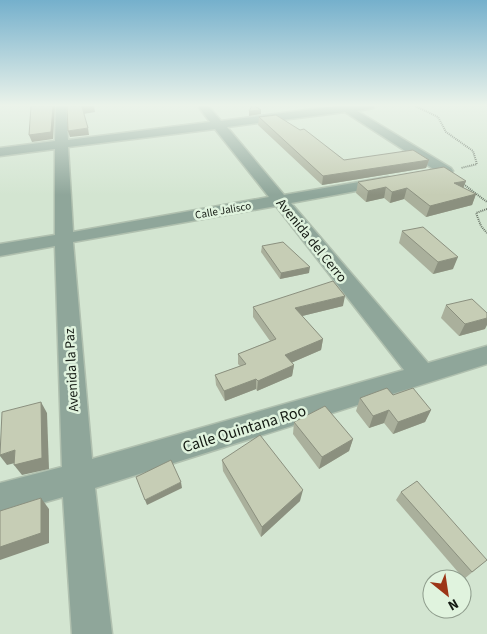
<svg xmlns="http://www.w3.org/2000/svg" width="487" height="634" font-family="'Source Sans 3',sans-serif">
  <style>
    .lines { fill: none; stroke-linecap: round; stroke-linejoin: round }
    .minor-casing { stroke: #b0c0af; stroke-width: 3 }
    .path { stroke: #6c776a; stroke-width: 2; stroke-dasharray: 1 1; stroke-linecap: butt }
    .minor { fill: #8fa69a; fill-rule: evenodd }
    .wall { fill: #aab09c }
    .shaded-wall { fill: #8b907f }
    .building { fill: #c6cdb5; stroke: #8b907f }
    .labels { text-anchor: middle; stroke-width: 5; stroke-linejoin: round; paint-order: stroke }
    .far-street-label { font-size: 11px; fill: #131912; stroke: #e0f3de }
    .street-label { font-size: 14px; fill: #131912; stroke: #e0f3de }
    .near-street-label { font-size: 16px; fill: #131912; stroke: #e0f3de }
  </style>
  <rect width="100%" height="100%" fill="#d3e5d1"/>
  <g class="lines">
    <defs>
      <path id="minor" d="M56,106H66L68,140L210,122L198,106H208L221,121L337,106H374L373,108L357,111L451,168L453,171L451,174H441L345,112L227,127L284,195L388,177L393,178L395,181L393,184L388,185L291,203L428,363L487,346V364L95,488L112,634H72L63,497L0,515V483L62,467L55,246L0,256V244L55,235V149L0,156V148L55,141ZM215,129L269,197L73,232L68,147ZM276,206L404,370L92,459L73,242Z"/>
    </defs>
    <use href="#minor" class="minor-casing"/>
    <g class="path">
      <path d="M415,106L438,117L446,132L473,151L477,164L461,168"/>
      <path d="M462,183L487,202"/>
      <path d="M487,209L476,213L481,226L487,233"/>
    </g>
    <use href="#minor" class="minor"/>
  </g>
  <g class="wall">
    <path d="M259,117L344,160H429L426,168L322,185L258,125Z"/>
    <path d="M466,181L463,188L476,194L472,205L426,217L404,199L390,203L384,198L366,202L356,193L358,182Z"/>
    <path d="M402,231L453,269L433,274L399,243Z"/>
    <path d="M262,246L309,273L280,279L261,252Z"/>
    <path d="M446,305L485,329L459,336L441,318Z"/>
    <path d="M343,306L302,316L323,339L321,350L291,363L294,365L292,376L257,391L256,389L225,401L216,385L215,375L240,366L238,364V354L270,341L253,317V307Z"/>
    <path d="M393,395L431,410L425,422L393,434L384,423L369,428L356,411L360,398Z"/>
    <path d="M294,422L353,439L349,451L319,469L293,434Z"/>
    <path d="M222,460L300,501L261,537L223,471Z"/>
    <path d="M401,492L487,560L464,579L396,500Z"/>
  </g>
  <g class="shaded-wall">
    <path d="M53,106H55L53,139L32,142L29,135Z"/>
    <path d="M91,106H94L95,112L83,114L82,107Z"/>
    <path d="M261,110V114L249,116V111Z"/>
    <path d="M88,128L89,135L70,137L68,131Z"/>
    <path d="M429,160L426,168L322,185L323,176Z"/>
    <path d="M466,181L462,191L454,183Z"/>
    <path d="M386,187L384,198L366,202L368,191Z"/>
    <path d="M407,188L404,199L390,203L392,192Z"/>
    <path d="M476,194L472,205L426,217L430,206Z"/>
    <path d="M458,257L453,269L433,274L438,262Z"/>
    <path d="M310,267L309,273L280,279L281,273Z"/>
    <path d="M345,296L343,306L294,318L295,308Z"/>
    <path d="M487,318V325L485,329L459,336L465,324Z"/>
    <path d="M323,339L321,350L284,366L285,355Z"/>
    <path d="M294,365L292,376L257,391L258,381Z"/>
    <path d="M256,379V389L225,401L224,391Z"/>
    <path d="M41,402L47,413L49,469L22,475L14,465Z"/>
    <path d="M389,410L384,423L369,428L373,416Z"/>
    <path d="M431,410L425,422L393,434L398,422Z"/>
    <path d="M353,439L349,451L319,469L322,457Z"/>
    <path d="M15,450L23,461L7,465L0,456V455Z"/>
    <path d="M181,482L182,488L147,505L145,500Z"/>
    <path d="M303,490L300,501L261,537L262,527Z"/>
    <path d="M41,498L49,509V543L0,560V547Z"/>
  </g>
  <g class="building">
    <path d="M31,106H53L51,132L29,135Z"/>
    <path d="M67,106H91L82,107L88,128L68,131Z"/>
    <path d="M252,106H255L261,110L249,111Z"/>
    <path d="M276,115L300,130L304,129L344,160L413,150L429,160L323,176L259,117Z"/>
    <path d="M444,167L466,181L454,183L476,194L430,206L407,188L392,192L386,187L368,191L358,182Z"/>
    <path d="M423,227L458,257L438,262L402,231Z"/>
    <path d="M283,242L310,267L281,273L262,246Z"/>
    <path d="M333,281L345,296L295,308L323,339L285,355L294,365L258,381L256,379L224,391L215,375L246,364L238,354L276,339L253,307Z"/>
    <path d="M472,299L487,313V318L465,324L446,305Z"/>
    <path d="M387,388L393,395L413,388L431,410L398,422L389,410L373,416L360,398Z"/>
    <path d="M41,402L42,458L14,465L15,450L0,455L2,412Z"/>
    <path d="M325,406L353,439L322,457L294,422Z"/>
    <path d="M260,435L303,490L262,527L222,460Z"/>
    <path d="M171,460L181,482L145,500L136,477Z"/>
    <path d="M417,481L487,560L472,572L401,492Z"/>
    <path d="M41,498V533L0,547V511Z"/>
  </g>
  <linearGradient id="sky" x2="0" y2="1"><stop stop-color="#75b0cc"/><stop offset="0.54" stop-color="#ebf3ea"/><stop offset="1" stop-color="#ebf3ea" stop-opacity="0"/></linearGradient>
  <rect width="487" height="195" fill="url(#sky)"/>
  <g class="labels">
    <g class="far-street-label">
      <text transform="translate(223 210) rotate(-10)" y="4">Calle Jalisco</text>
    </g>
    <g class="street-label">
      <text transform="translate(312 240) rotate(51)" y="5">Avenida del Cerro</text>
      <text transform="translate(71 370) rotate(-93)" y="5">Avenida la Paz</text>
    </g>
    <g class="near-street-label">
      <text transform="translate(244 428) rotate(-17)" y="6">Calle Quintana Roo</text>
    </g>
  </g>
  <g transform="translate(447 594) rotate(150)"><circle r="24" fill="#e0f3de" stroke="#8e9c8c"/>
  <path d="M0-4L9 19L0 12L-9 19Z" fill="#9c3517"/>
  <text y="-8" font-size="14" font-weight="bold" text-anchor="middle" fill="#131912">N</text>
  </g>
</svg>
